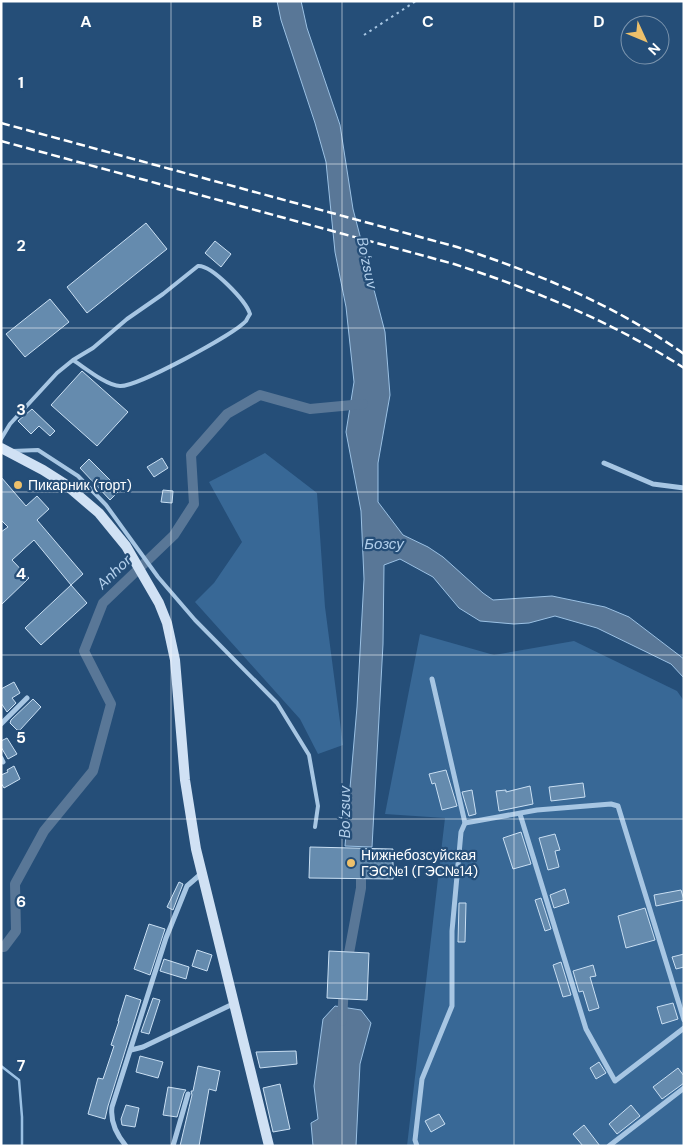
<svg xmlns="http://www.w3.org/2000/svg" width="685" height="1147" font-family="'DM Sans',sans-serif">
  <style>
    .green { fill: #386896 }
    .water { fill: #597797; stroke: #9bc1e4 }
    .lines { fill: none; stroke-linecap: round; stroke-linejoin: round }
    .stream { stroke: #9bc1e4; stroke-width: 2.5 }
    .canal { stroke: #597797; stroke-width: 10 }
    .building { fill: #658bae; stroke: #c9dff3 }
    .path { stroke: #a7c6e3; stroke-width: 2; stroke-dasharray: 2.5 4; stroke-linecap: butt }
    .lane { stroke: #a7c6e3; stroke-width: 4 }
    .street { stroke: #a7c6e3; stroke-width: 5 }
    .secondary { stroke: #d0e1f4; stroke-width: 10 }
    .rail { stroke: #fff; stroke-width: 2.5; stroke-dasharray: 9 4; stroke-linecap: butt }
    .grid { fill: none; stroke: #fff; stroke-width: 1; stroke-opacity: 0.55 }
    .poi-dot { fill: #edc06b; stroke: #254e78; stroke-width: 2 }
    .labels { text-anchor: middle; stroke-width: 4.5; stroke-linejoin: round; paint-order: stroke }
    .poi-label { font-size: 14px; fill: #fff; stroke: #254e78; text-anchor: start }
    .water-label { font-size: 15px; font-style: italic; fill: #b2cfeb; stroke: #254e78 }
    .grid-label { font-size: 16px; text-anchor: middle; font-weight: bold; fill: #fff; stroke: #254e78; stroke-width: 4.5; stroke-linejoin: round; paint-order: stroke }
  </style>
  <rect width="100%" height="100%" fill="#254e78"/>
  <g class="green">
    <path d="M265,453L317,493L325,607L343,745L318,754L300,719L195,602L214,583L242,542L209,482Z"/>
    <path d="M420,634L494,655L574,641L677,691L684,701V1146H407L445,818L385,814Z"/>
  </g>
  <g class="water">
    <path d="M277,1H301L307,28L340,125L353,209L385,332L390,395L378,463V502L403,535L428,547L443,557L483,593L493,600L552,596L605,607L629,617L684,659V678L671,664L597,628L555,616L529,623L514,624L480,621L459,608L433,577L400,559L384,565L383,644L372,847L345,846L357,707L364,579L361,511L346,432L354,382L346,307L335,252L326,162L315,123L281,20Z"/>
    <path d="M335,1006L361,1010L371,1023L360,1064L356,1146H313L311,1123L318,1119L314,1086L323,1019Z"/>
  </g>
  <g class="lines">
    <path class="stream" d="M1,1066L19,1080L22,1117V1146"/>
    <g class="canal">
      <path d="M1,947H4L16,931L15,884L44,831L93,771L111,704L84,651L103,603L174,535L194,504L191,455L227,414L260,395L310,409L363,404"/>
      <path d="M347,964L361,888V867"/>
      <path d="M342,1021L344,985"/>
    </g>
  </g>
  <g class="building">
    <path d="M146,223L167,249L87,313L67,287Z"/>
    <path d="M215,241L231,254L221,267L205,253Z"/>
    <path d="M50,299L69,322L25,357L6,334Z"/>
    <path d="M82,371L128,412L97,446L51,405Z"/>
    <path d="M32,409L55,431L50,436L39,426L31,434L18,421Z"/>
    <path d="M162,458L168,468L154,477L147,467Z"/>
    <path d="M89,459L120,490L110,500L80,468Z"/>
    <path d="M1,477L26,506L37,496L49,509L37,520L83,574L71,585L34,540L12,560L29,578L1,605V532L8,527L1,520Z"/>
    <path d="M163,490L173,491L172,503L161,502Z"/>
    <path d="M71,585L87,603L41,645L25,628Z"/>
    <path d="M14,682L20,693L12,698L16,703L7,712L1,703V689Z"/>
    <path d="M33,699L41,707L20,730H17L10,723L11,720Z"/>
    <path d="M7,738L17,754L8,759L1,747V741Z"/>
    <path d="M14,766L20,779L4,788L1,783V775L8,772L7,770Z"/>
    <path d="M446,770L457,806L442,810L435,783L432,784L429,774Z"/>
    <path d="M583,783L585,797L551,801L549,787Z"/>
    <path d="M530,786L533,804L499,811L496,791L506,790V792Z"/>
    <path d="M472,790L476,814L469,816L462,792Z"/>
    <path d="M521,832L531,864L513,869L503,838Z"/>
    <path d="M555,834L560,850L555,851L559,867L548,870L539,838Z"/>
    <path d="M310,847L393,849V879L309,878Z"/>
    <path d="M179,882L183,884L173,910L167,907Z"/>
    <path d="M565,889L569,903L554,908L550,895Z"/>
    <path d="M681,890L684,900L656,906L654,895Z"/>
    <path d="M541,898L551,929L545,931L535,900Z"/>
    <path d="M459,903H466L465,942H458Z"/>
    <path d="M645,908L655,940L626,948L618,916Z"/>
    <path d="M149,924L165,929L150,975L134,969Z"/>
    <path d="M197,950L212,955L207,971L192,966Z"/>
    <path d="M329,951L369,953L367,1000L327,998Z"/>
    <path d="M684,954V967L676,969L672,957Z"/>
    <path d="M164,959L189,967L186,979L160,971Z"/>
    <path d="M561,962L571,995L563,997L553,965Z"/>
    <path d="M593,965L596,976L590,977L599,1008L589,1011L583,991L579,992L573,971Z"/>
    <path d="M126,995L141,1000L108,1106L105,1119L88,1114L98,1078L103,1079L114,1046L111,1045L119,1021H118Z"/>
    <path d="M153,998L160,1000L149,1034L141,1032Z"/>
    <path d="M673,1003L678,1019L662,1024L657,1007Z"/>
    <path d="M296,1051L297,1064L260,1068L256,1052Z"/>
    <path d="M140,1056L163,1062L158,1078L136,1072Z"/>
    <path d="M599,1062L606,1073L596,1079L590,1068Z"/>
    <path d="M198,1066L220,1071L216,1091L209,1089L199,1146H180L192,1095L191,1091H193Z"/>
    <path d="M678,1068L684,1076V1083L662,1099L653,1087Z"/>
    <path d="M280,1084L290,1129L273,1132L263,1088Z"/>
    <path d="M168,1087L186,1090L184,1093L177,1117L163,1115Z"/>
    <path d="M126,1105L139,1108L135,1127L122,1125L121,1119Z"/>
    <path d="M631,1105L640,1116L617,1134L609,1124Z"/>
    <path d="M439,1114L445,1124L431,1132L425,1121Z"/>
    <path d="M584,1125L600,1146H583L573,1134Z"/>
  </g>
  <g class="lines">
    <path class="path" d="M364,35L416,1"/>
    <g class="lane">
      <path d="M1,439L10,424L57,373L73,360L93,348L127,319L163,294L198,266C212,265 246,301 250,314C248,317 247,319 246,321C233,335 137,387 120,386C107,386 84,367 73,360"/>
      <path d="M12,451L38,450L78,476L106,505L158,577L195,620L277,703L309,755L318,806L315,827"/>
    </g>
    <g class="street">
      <path d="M604,463L653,484L684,488"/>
      <path d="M1,724L27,698"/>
      <path d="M1,758L3,762"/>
      <path d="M520,814L586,1029L615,1081L684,1028"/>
      <path d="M465,823L537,810L611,804L618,806L684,1020"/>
      <path d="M131,1050L143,1047L235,1003"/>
      <path d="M126,1146C116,1134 110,1122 112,1107L166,938L187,886L202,873"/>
      <path d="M173,1146L188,1094"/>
      <path d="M417,1146L415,1140L422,1079L452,1006V931L461,832L465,823L432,679"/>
      <path d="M609,1146L684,1088"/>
    </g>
    <path class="secondary" d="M1,448L43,470L65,484L99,513L126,546L159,603L167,623L175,660L185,780L196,849L269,1146"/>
    <g class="rail">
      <path d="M1,123L457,247C537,273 615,305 684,354"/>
      <path d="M1,141L454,264C534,290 613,322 684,368"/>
    </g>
  </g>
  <path class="grid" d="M171,1V1146M342,1V1146M514,1V1146M1,164H684M1,328H684M1,492H684M1,655H684M1,819H684M1,983H684"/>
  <g class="poi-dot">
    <circle cx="18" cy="485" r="5"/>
    <circle cx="351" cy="863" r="5"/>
  </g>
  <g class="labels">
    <g class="poi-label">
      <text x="28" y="490">Пикарник (торт)</text>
      <text x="361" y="860">Нижнебозсуйская<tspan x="361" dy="16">ГЭС№1 (ГЭС№14)</tspan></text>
    </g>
    <g class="water-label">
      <text transform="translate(367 263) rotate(78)" y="5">Boʻzsuv</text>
      <text x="384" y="549">Бозсу</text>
      <text transform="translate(114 572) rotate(-44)" y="5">Anhor</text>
      <text transform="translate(345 812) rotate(-90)" y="5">Boʻzsuv</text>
    </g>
  </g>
  <g class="grid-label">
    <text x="86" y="27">A</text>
    <text x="257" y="27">B</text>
    <text x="428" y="27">C</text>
    <text x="599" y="27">D</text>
    <text x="21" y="88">1</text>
    <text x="21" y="251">2</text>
    <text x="21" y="415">3</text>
    <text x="21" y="579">4</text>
    <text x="21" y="743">5</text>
    <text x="21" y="907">6</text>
    <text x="21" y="1071">7</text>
  </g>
  <rect width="685" height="1147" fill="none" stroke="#ffffff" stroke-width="5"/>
  <g transform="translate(645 40) rotate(134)"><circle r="24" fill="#254e78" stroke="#7c95ae"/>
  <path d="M0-4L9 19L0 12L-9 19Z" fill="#edc06b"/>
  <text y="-8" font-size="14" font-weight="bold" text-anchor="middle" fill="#ffffff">N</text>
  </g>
</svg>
